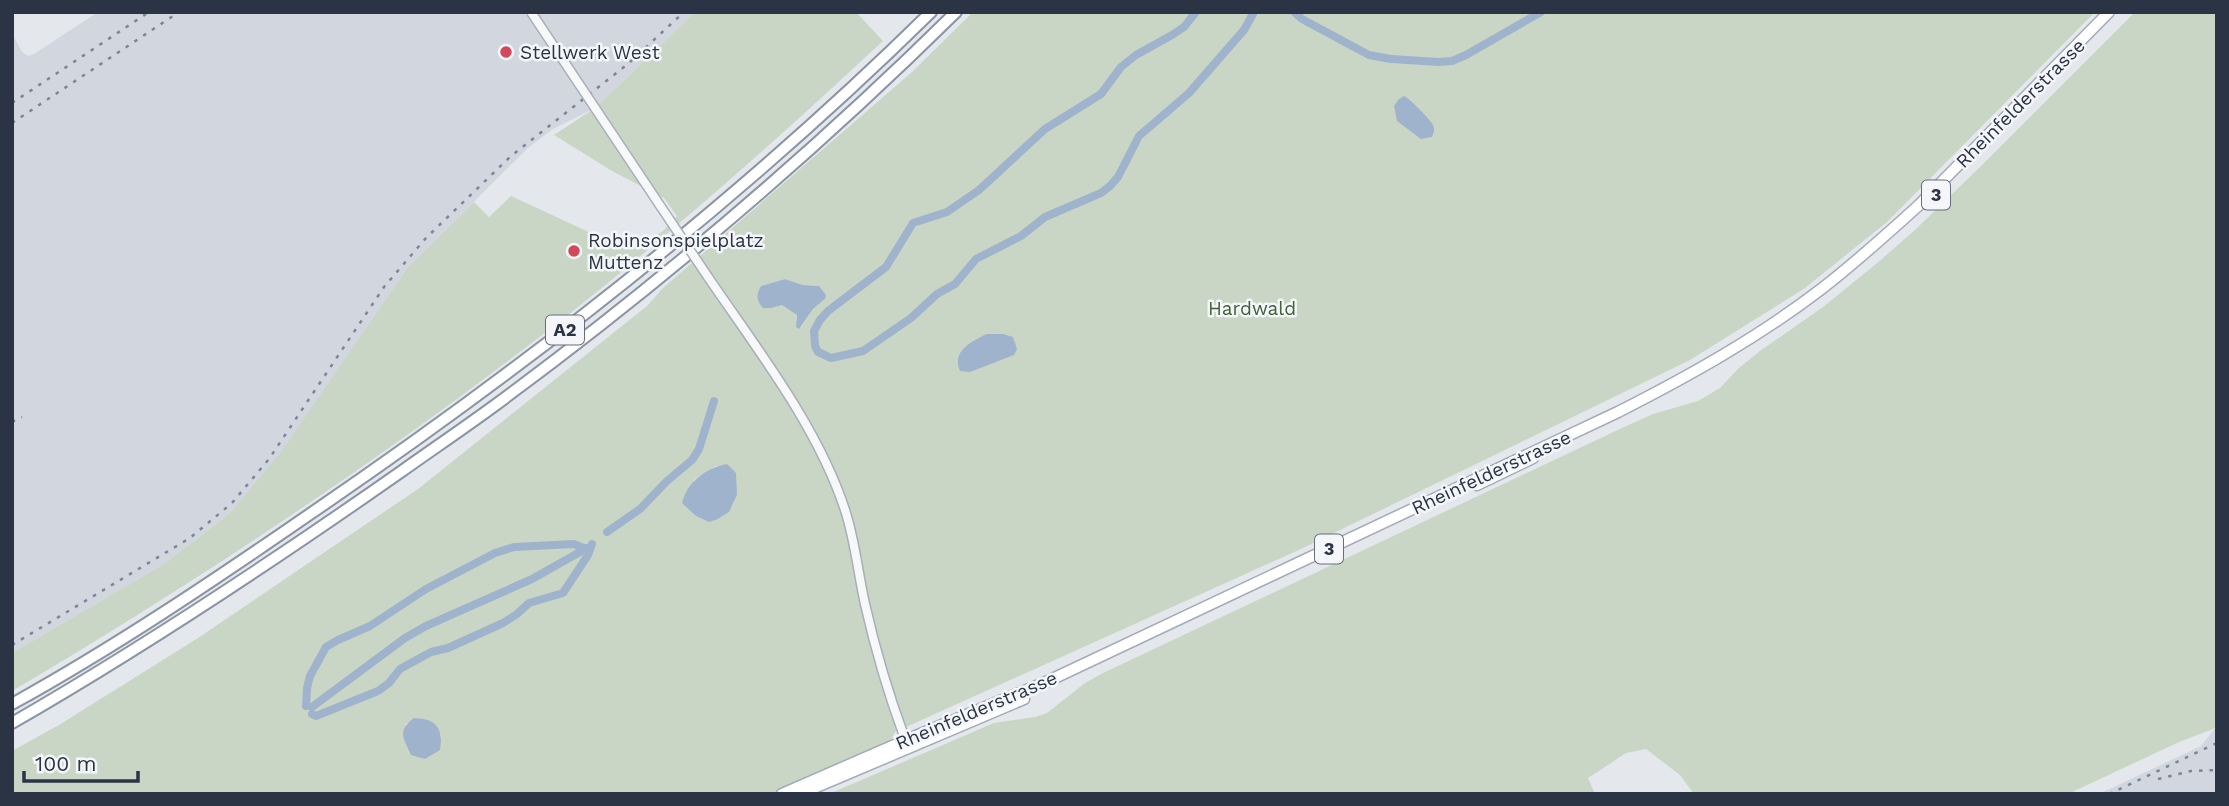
<svg xmlns="http://www.w3.org/2000/svg" width="2229" height="806" font-family="'Work Sans',sans-serif">
  <style>
    .built { fill: #d2d6de }
    .green { fill: #c9d6c5; fill-rule: evenodd }
    .water { fill: #9fb4cc }
    .lines { fill: none; stroke-linecap: round; stroke-linejoin: round }
    .canal { stroke: #9fb4cc; stroke-width: 8 }
    .minor-casing { stroke: #a9aeb7; stroke-width: 11 }
    .major-casing { stroke: #a3abb8; stroke-width: 13 }
    .highway-casing { stroke: #8b94a3; stroke-width: 14 }
    .minor { stroke: #f7f8fa; stroke-width: 8 }
    .major { stroke: #fff; stroke-width: 10 }
    .highway { stroke: #fff; stroke-width: 10 }
    .rail { stroke: #7d8696; stroke-width: 2.5; stroke-dasharray: 3.5 7; stroke-linecap: butt }
    .minor-bridge-casing { stroke: #a9aeb7; stroke-width: 11; stroke-linecap: butt }
    .minor-bridge { stroke: #f7f8fa; stroke-width: 8 }
    .poi-dot { fill: #d1495b; stroke: #f4f6f9; stroke-width: 2.5 }
    .labels { text-anchor: middle; stroke-width: 5; stroke-linejoin: round; paint-order: stroke }
    .shield { fill: #f4f6f9; stroke: #676e7b; stroke-width: 2 }
    .shield-label { font-size: 18px; font-weight: bold; fill: #2b3445 }
    .poi-label { font-size: 19px; fill: #2b3445; stroke: #f4f6f9; text-anchor: start }
    .street-label { font-size: 19px; fill: #2b3445; stroke: #f4f6f9 }
    .park-label { font-size: 19px; fill: #3f6138; stroke: #f4f6f9 }
  </style>
  <rect width="100%" height="100%" fill="#e4e7ec"/>
  <g class="built">
    <path d="M98,12H695L595,108L553,129L528,148L408,267L281,453L229,514L164,564L12,653V38L14,37L22,52L28,56L34,54Z"/>
    <path d="M2217,726V794H2099L2201,746Z"/>
  </g>
  <g class="green">
    <path d="M695,12H856L883,41C784,133 683,223 578,307C399,448 208,575 12,691V653L164,564L229,514L281,452L408,267L474,202L489,217L511,196L606,240L627,248L647,242L663,231L677,216L664,198L612,171L554,135L595,108Z"/>
    <path d="M973,12H2095L1887,222L1805,288L1690,360L1303,548L895,732L892,738L883,746L775,794H12V751L59,725L198,638L418,489L647,306L663,288L912,72ZM785,279L803,285L819,286L825,299L813,309L801,327L796,320L797,315L761,286ZM716,466L736,473C735,496 740,505 718,519L694,480ZM415,718C430,718 435,724 442,737L405,725Z"/>
    <path d="M2135,12H2217V726L2213,729L2179,742L2068,794H1694L1680,775L1646,749L1626,753L1588,778L1595,794H829L994,723L1035,717L1047,713L1085,683L1103,673L1622,428L1653,414L1698,401L1720,388L1739,368L1760,351L1823,307L1876,264L1915,230L1982,165Z"/>
  </g>
  <g class="water">
    <path d="M1404,96C1409,98 1431,120 1433,125C1435,131 1434,132 1432,137L1421,139L1397,121L1394,106L1399,99Z"/>
    <path d="M785,279L803,285L819,286L826,295L825,299L813,309L799,329L796,327L797,315L782,305L771,308H763C756,300 756,295 761,286Z"/>
    <path d="M987,334H1003L1013,337L1017,349L1014,355L970,372L960,371C951,351 972,341 987,334Z"/>
    <path d="M727,464L736,473L737,495L729,512L718,519L709,522L696,516L682,503C687,482 706,468 727,464Z"/>
    <path d="M414,718C436,718 444,729 440,750L425,759L411,755C403,737 397,731 414,718Z"/>
  </g>
  <g class="lines">
    <g class="canal">
      <path d="M1196,12L1184,27L1172,35L1136,55L1121,67L1101,94L1045,129L979,190L947,212L913,223L886,267L828,311L820,320L814,331L815,346L818,352L831,358L863,351L911,318L937,294L955,284L976,259L1021,236L1045,217L1101,193L1110,186L1118,177L1139,136L1189,93L1244,30L1254,12"/>
      <path d="M1294,12L1302,19L1369,55L1391,59L1439,62L1452,61L1466,55L1541,12"/>
      <path d="M607,532L640,509L667,481L692,460L699,449L714,401"/>
      <path d="M306,706L307,688L310,676L326,647L338,640L370,626L426,589L495,553L514,547L574,544L586,549"/>
      <path d="M312,707L405,638L426,626L532,579L587,548"/>
      <path d="M312,714L316,716L378,691L389,683L400,669L431,652L448,648L503,623L517,614L529,603L563,593L588,555L592,544"/>
    </g>
    <defs>
      <g id="minor">
        <path d="M595,108L661,207"/>
        <path d="M708,277C757,349 818,427 845,510C855,540 858,573 865,604C875,648 888,693 904,736L910,744"/>
      </g>
      <g id="major">
        <path d="M1477,485L1533,458"/>
        <path d="M782,794L906,740L1046,682L1618,412C1689,376 1757,338 1820,290C1854,264 1886,235 1918,206L2109,12"/>
        <path d="M800,794L1024,699"/>
      </g>
      <g id="highway">
        <path d="M12,704C115,647 213,581 310,514C530,364 741,199 931,12"/>
        <path d="M12,723C146,646 275,560 402,471C433,449 464,428 494,406C657,286 812,154 956,12"/>
      </g>
    </defs>
    <use href="#minor" class="minor-casing"/>
    <use href="#major" class="major-casing"/>
    <use href="#highway" class="highway-casing"/>
    <use href="#minor" class="minor"/>
    <use href="#major" class="major"/>
    <use href="#highway" class="highway"/>
    <g class="rail">
      <path d="M12,103L149,12"/>
      <path d="M12,123L179,12"/>
      <path d="M12,422L22,417"/>
      <path d="M12,645L190,538L232,503L269,459L384,287L426,238L511,156L629,63L684,12"/>
      <path d="M2158,779L2191,771L2217,770"/>
      <path d="M2109,794L2217,743"/>
    </g>
    <defs>
      <g id="minor-bridge">
        <path d="M531,12L595,108"/>
        <path d="M661,207L708,277"/>
      </g>
    </defs>
    <use href="#minor-bridge" class="minor-bridge-casing"/>
    <use href="#minor-bridge" class="minor-bridge"/>
  </g>
  <g class="poi-dot">
    <circle cx="506" cy="52" r="7"/>
    <circle cx="574" cy="251" r="7"/>
  </g>
  <g class="labels">
    <g class="shield">
      <rect x="1922" y="180.5" width="28" height="29" rx="5"/>
      <rect x="546" y="315.5" width="38" height="29" rx="5"/>
      <rect x="1315" y="534.5" width="28" height="29" rx="5"/>
    </g>
    <g class="shield-label">
      <text x="1936" y="201">3</text>
      <text x="565" y="336">A2</text>
      <text x="1329" y="555">3</text>
    </g>
    <g class="poi-label">
      <text x="520" y="59">Stellwerk West</text>
      <text x="588" y="247">Robinsonspielplatz<tspan x="588" dy="22">Muttenz</tspan></text>
    </g>
    <g class="street-label">
      <text transform="translate(2020 103) rotate(-45)" y="7">Rheinfelderstrasse</text>
      <text transform="translate(1491 472) rotate(-25)" y="7">Rheinfelderstrasse</text>
      <text transform="translate(976 710) rotate(-23)" y="7">Rheinfelderstrasse</text>
    </g>
    <g class="park-label">
      <text x="1252" y="315">Hardwald</text>
    </g>
  </g>
  <rect width="2229" height="806" fill="none" stroke="#2b3445" stroke-width="28"/>
  <path d="M24 771v10h114v-10" fill="none" stroke="#2b3445" stroke-width="3.5"/>
  <text x="35" y="771" font-size="21" fill="#2b3445" stroke="#f4f6f9" stroke-width="5" paint-order="stroke">100 m</text>
</svg>
